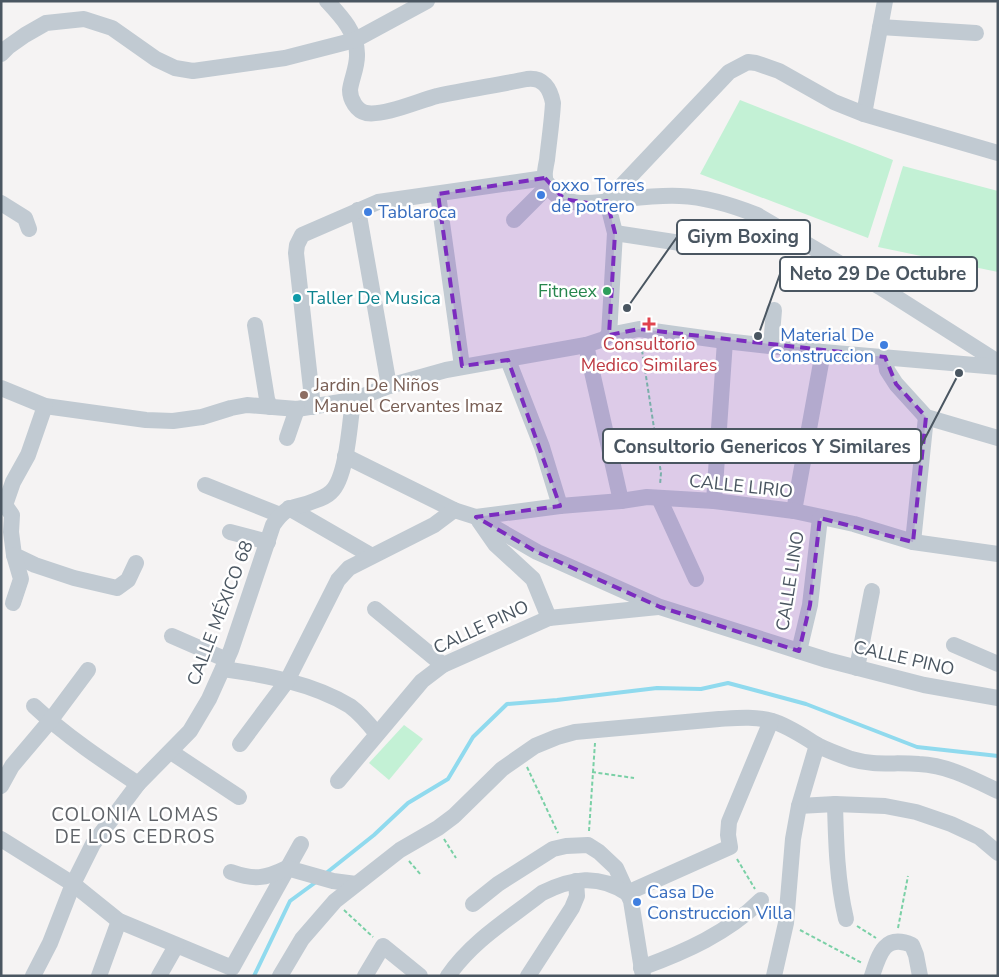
<svg xmlns="http://www.w3.org/2000/svg" width="999" height="977" font-family="'Nunito Sans',sans-serif">
  <style>
    .grass { fill: #c3f1d5 }
    .lines { fill: none; stroke-linecap: round; stroke-linejoin: round }
    .stream { stroke: #90daee; stroke-width: 4 }
    .path { stroke: #7ad0a6; stroke-width: 2; stroke-dasharray: 4 2.5; stroke-linecap: butt }
    .minor { stroke: #c1cad2; stroke-width: 16 }
    .marked { fill: #7b2cbf; fill-opacity: 0.2; stroke: #7b2cbf; stroke-width: 4; stroke-dasharray: 10 6; stroke-linejoin: round }
    .shop-dot { fill: #3f7fe0; stroke: #fff; stroke-width: 2 }
    .leisure-dot { fill: #2e9e5b; stroke: #fff; stroke-width: 2 }
    .culture-dot { fill: #0f9aa8; stroke: #fff; stroke-width: 2 }
    .health-dot { fill: #e0444e; stroke: #fff; stroke-width: 2 }
    .education-dot { fill: #8d6e63; stroke: #fff; stroke-width: 2 }
    .labels { text-anchor: middle; stroke-width: 5; stroke-linejoin: round; paint-order: stroke }
    .shop-label { font-size: 18px; fill: #366cbe; stroke: #fff; text-anchor: start }
    .leisure-label { font-size: 18px; fill: #27864d; stroke: #fff; text-anchor: end }
    .culture-label { font-size: 18px; fill: #0d838f; stroke: #fff; text-anchor: start }
    .health-label { font-size: 18px; fill: #be3a42; stroke: #fff }
    .education-label { font-size: 18px; fill: #785e54; stroke: #fff; text-anchor: start }
    .street-label { font-size: 18px; fill: #4a5661; stroke: #fff }
    .neighbourhood-label { font-size: 19px; letter-spacing: 1px; fill: #5f6368; stroke: #fff }
    .leader { fill: none; stroke: #4a5661; stroke-width: 2 }
    .callout-dot { fill: #4a5661; stroke: #fff; stroke-width: 2 }
    .callout { fill: #fff; stroke: #4a5661; stroke-width: 2 }
    .callout-label { font-size: 19px; text-anchor: middle; font-weight: bold; fill: #4a5661 }
  </style>
  <rect width="100%" height="100%" fill="#f5f3f3"/>
  <g class="grass">
    <path d="M740,100L893,160L868,238L700,174Z"/>
    <path d="M903,166L998,191V272L878,247Z"/>
    <path d="M404,725L423,739L389,780L369,763Z"/>
  </g>
  <g class="lines">
    <g class="stream">
      <path d="M325,874L374,835L408,803L448,779L473,737L507,704L557,700L657,688L701,689L728,683L806,704L917,747L998,756"/>
      <path d="M254,976L290,901L316,882"/>
    </g>
    <g class="path">
      <path d="M641,344L661,473L660,485"/>
      <path d="M527,767L558,833"/>
      <path d="M592,772L634,778"/>
      <path d="M589,831L595,743"/>
      <path d="M444,839L456,858"/>
      <path d="M737,859L755,889"/>
      <path d="M409,861L421,875"/>
      <path d="M344,910L373,937"/>
      <path d="M857,926L876,938"/>
      <path d="M898,928L908,876"/>
      <path d="M800,930L862,963"/>
    </g>
    <g class="minor">
      <path d="M327,1C341,16 358,34 357,56C357,68 351,80 350,90C350,100 357,111 366,113C385,116 418,101 437,96C466,90 497,85 527,79C543,77 550,88 553,103C552,122 549,141 547,160C546,165 544,174 545,179C557,213 601,202 626,199C644,197 662,195 680,196C706,197 732,205 757,215L880,287L998,362"/>
      <path d="M880,27L976,33"/>
      <path d="M1,54L8,47L25,35L46,23L84,19L112,28L156,59L175,68L193,71L285,58L355,40L427,1"/>
      <path d="M864,114L885,1"/>
      <path d="M438,194L462,366"/>
      <path d="M607,201L729,72L748,62L756,63L779,71L834,102L864,114L998,153"/>
      <path d="M607,201L615,233L609,335"/>
      <path d="M1,203L25,218L29,229"/>
      <path d="M358,210L389,386"/>
      <path d="M514,220L549,185"/>
      <path d="M615,233L687,244"/>
      <path d="M255,325L267,399L270,407"/>
      <path d="M586,345L621,501"/>
      <path d="M771,346L774,310"/>
      <path d="M885,357L887,370L896,384L926,417L998,438"/>
      <path d="M508,360L542,447L560,506"/>
      <path d="M1,388L45,406L146,420L173,421L202,417L231,408L247,405L297,409L353,400L389,386L446,370L586,345L604,339L609,335L639,329L725,341L823,352L998,367"/>
      <path d="M313,407L296,253L297,245L302,235L378,202L545,178"/>
      <path d="M287,438L297,409"/>
      <path d="M345,456L454,510L476,517L537,552L660,607L827,660L924,685L998,698"/>
      <path d="M205,485L280,515"/>
      <path d="M659,498L696,579"/>
      <path d="M714,501L725,341"/>
      <path d="M5,505L12,515L11,532L14,555L35,565L74,578L117,588L128,580L136,563"/>
      <path d="M5,505L13,482L28,455L45,406"/>
      <path d="M289,508L372,556"/>
      <path d="M794,511L823,352"/>
      <path d="M476,517L560,506L621,501L647,497L714,501L794,511L854,524L913,542L998,554"/>
      <path d="M479,521L495,544L533,579L549,618"/>
      <path d="M230,532L268,542"/>
      <path d="M913,542L926,417"/>
      <path d="M13,603L21,579L14,555"/>
      <path d="M375,609L443,665"/>
      <path d="M172,636L227,660"/>
      <path d="M954,645L998,664"/>
      <path d="M799,651L810,605L820,518"/>
      <path d="M857,668L872,591"/>
      <path d="M223,669C266,675 312,683 350,706C361,714 369,724 377,734"/>
      <path d="M34,706C66,736 102,760 138,784"/>
      <path d="M240,744L287,681L338,580L349,568L434,525L454,510"/>
      <path d="M171,752L239,797"/>
      <path d="M338,781L422,681L443,665L549,618L658,607"/>
      <path d="M1,786L12,766L50,721L88,670"/>
      <path d="M835,804C836,843 837,881 846,919"/>
      <path d="M799,806L835,804L885,806L916,812L951,824L979,837L998,853"/>
      <path d="M1,839L73,884L119,921L232,968L301,844"/>
      <path d="M231,872C254,880 265,879 287,868L333,881L356,884"/>
      <path d="M473,904L498,884L553,849L566,846L588,845L599,852L616,868L631,901L643,976"/>
      <path d="M641,968C685,952 728,933 761,900"/>
      <path d="M33,976L50,943L73,884L93,844L138,784L190,731L209,699L231,650L273,525C288,503 293,510 314,501C320,499 327,496 331,492C347,478 350,421 353,400"/>
      <path d="M99,976L119,921"/>
      <path d="M159,976L176,946"/>
      <path d="M280,976L302,939L335,901L400,850L438,828L454,816L502,769L535,746L557,737L575,732L719,719C736,718 755,716 772,721C789,726 804,737 819,746C829,751 840,755 851,759C875,766 894,762 919,764C947,765 973,779 998,791"/>
      <path d="M365,976L383,946L420,976"/>
      <path d="M448,976C473,940 509,919 542,893C572,878 598,874 627,893L730,847L728,835L729,822L771,721"/>
      <path d="M528,976L572,908L577,896L576,881"/>
      <path d="M774,976L786,923L793,839L799,806L817,745"/>
      <path d="M872,976C879,954 885,933 912,945L916,955L920,976"/>
    </g>
  </g>
  <path class="marked" d="M545,178L564,199L594,204L607,201L615,233L609,335L639,329L885,357L896,384L926,417L913,542L820,518L810,605L799,651L660,607L537,552L476,517L560,506L508,360L462,366L438,194Z"/>
  <g class="shop-dot">
    <circle cx="541" cy="195" r="5"/>
    <circle cx="368" cy="212" r="5"/>
    <circle cx="884" cy="345" r="5"/>
    <circle cx="637" cy="902" r="5"/>
  </g>
  <circle class="leisure-dot" cx="607" cy="291" r="5"/>
  <circle class="culture-dot" cx="297" cy="298" r="5"/>
  <path class="health-dot" d="M646.5 316.5h5v5h5v5h-5v5h-5v-5h-5v-5h5z"/>
  <circle class="education-dot" cx="304" cy="395" r="5"/>
  <g class="labels">
    <g class="shop-label">
      <text x="551" y="191">oxxo Torres<tspan x="551" dy="21">de potrero</tspan></text>
      <text x="378" y="218">Tablaroca</text>
      <text x="874" y="341" text-anchor="end">Material De<tspan x="874" dy="21">Construccion</tspan></text>
      <text x="647" y="898">Casa De<tspan x="647" dy="21">Construccion Villa</tspan></text>
    </g>
    <g class="leisure-label">
      <text x="597" y="297">Fitneex</text>
    </g>
    <g class="culture-label">
      <text x="307" y="304">Taller De Musica</text>
    </g>
    <g class="health-label">
      <text x="649" y="350">Consultorio<tspan x="649" dy="21">Medico Similares</tspan></text>
    </g>
    <g class="education-label">
      <text x="314" y="391">Jardin De Niños<tspan x="314" dy="21">Manuel Cervantes Imaz</tspan></text>
    </g>
    <g class="street-label">
      <text transform="translate(741 486) rotate(6)" y="6">CALLE LIRIO</text>
      <text transform="translate(790 581) rotate(-81)" y="6">CALLE LINO</text>
      <text transform="translate(220 613) rotate(-69)" y="6">CALLE MÉXICO 68</text>
      <text transform="translate(481 627) rotate(-25)" y="6">CALLE PINO</text>
      <text transform="translate(904 658) rotate(13)" y="6">CALLE PINO</text>
    </g>
    <g class="neighbourhood-label">
      <text x="135" y="821">COLONIA LOMAS<tspan x="135" dy="22">DE LOS CEDROS</tspan></text>
    </g>
  </g>
  <path class="leader" d="M627 308L677 237M758 336L780 274M959 373L921 446"/>
  <g class="callout-dot">
    <circle cx="627" cy="308" r="5"/>
    <circle cx="758" cy="336" r="5"/>
    <circle cx="959" cy="373" r="5"/>
  </g>
  <g class="callout">
    <rect x="677" y="220" width="133" height="34" rx="5"/>
    <rect x="780" y="257" width="197" height="34" rx="5"/>
    <rect x="603" y="429" width="318" height="34" rx="5"/>
  </g>
  <g class="callout-label">
    <text x="743" y="243">Giym Boxing</text>
    <text x="878" y="280">Neto 29 De Octubre</text>
    <text x="762" y="453">Consultorio Genericos Y Similares</text>
  </g>
  <rect width="999" height="977" fill="none" stroke="#4a5661" stroke-width="5"/>
</svg>
